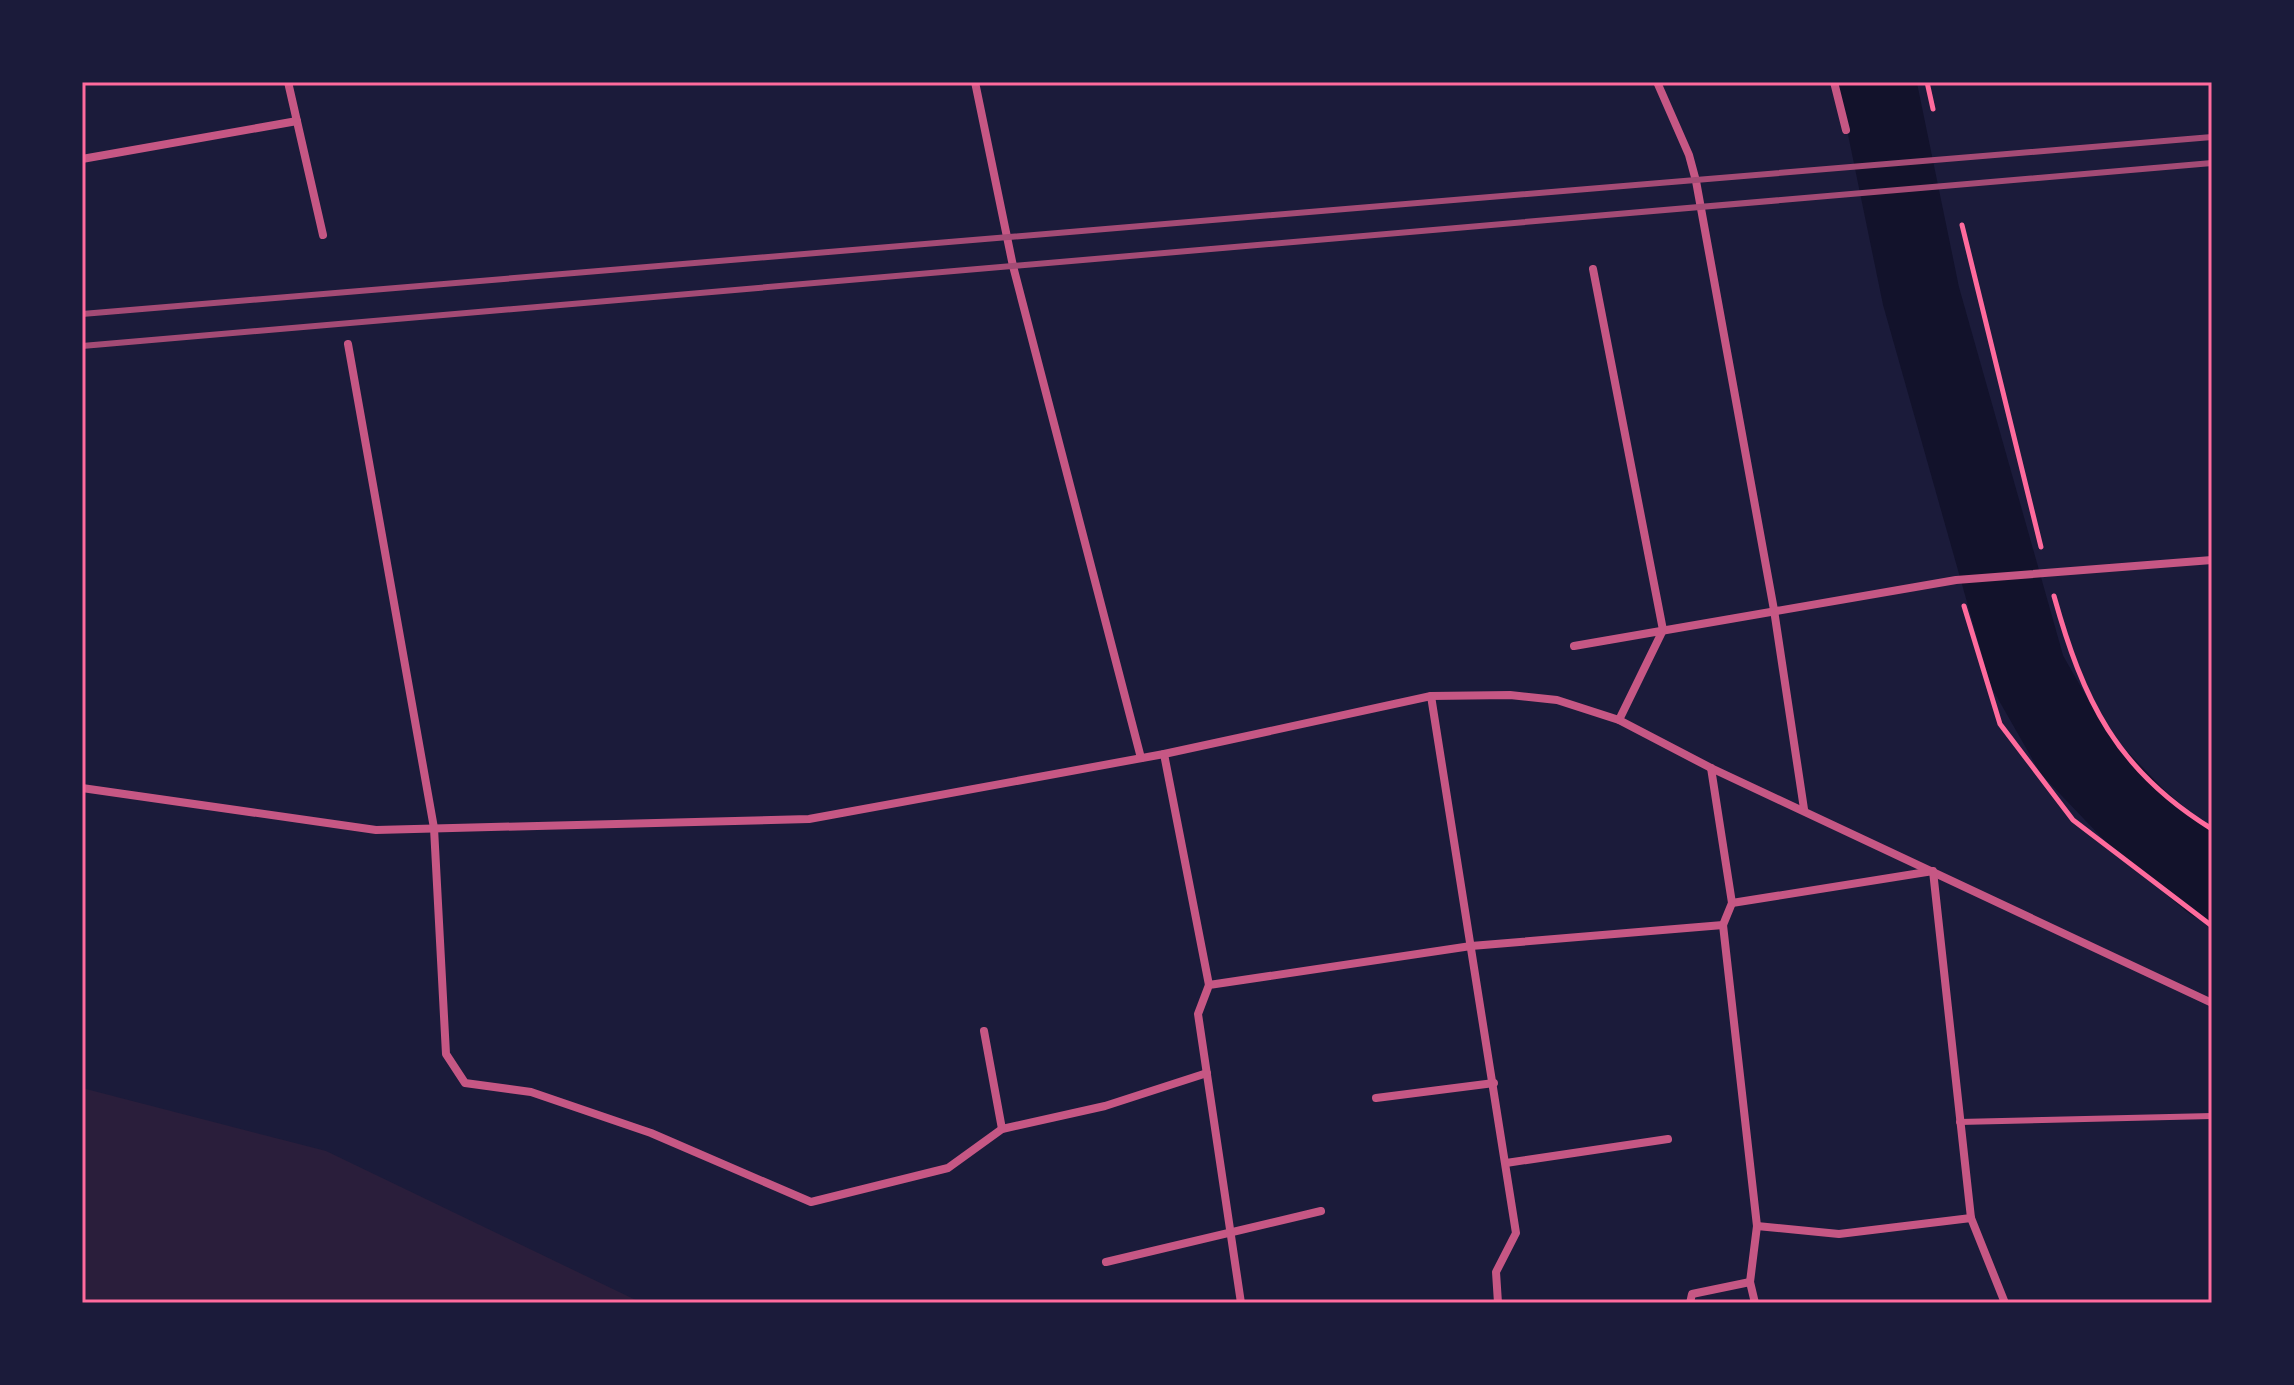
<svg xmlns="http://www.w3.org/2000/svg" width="2294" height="1385" font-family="'Varela Round',sans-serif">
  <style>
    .green { fill: #2a1e3b }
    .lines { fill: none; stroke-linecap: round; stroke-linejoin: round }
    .river { stroke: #12122b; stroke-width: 78 }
    .path { stroke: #ff6b9d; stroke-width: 5 }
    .service { stroke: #c65784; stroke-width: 6 }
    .minor { stroke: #c65784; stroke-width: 8 }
    .rail { stroke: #a44b75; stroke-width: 6 }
    .neatline { fill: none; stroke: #ff6b9d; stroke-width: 3 }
  </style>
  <rect width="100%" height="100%" fill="#1b1b3a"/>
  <path class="green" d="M82,1088L326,1151L642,1303H82Z"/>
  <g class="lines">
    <path class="river" d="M1877,82L1921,296L2027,671L2072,750L2138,819L2212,882"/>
    <g class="path">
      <path d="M1927,82L1933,109"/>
      <path d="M1962,225L2041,547"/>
      <path d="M2054,596C2083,700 2116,770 2212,829"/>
      <path d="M1964,606L2000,724L2073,820L2212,926"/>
    </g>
    <path class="service" d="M1959,1122L2212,1116"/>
    <g class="minor">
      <path d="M288,82L323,235"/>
      <path d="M975,82L1013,266L1141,758"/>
      <path d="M1657,82L1689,155L1696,181L1774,610L1804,809"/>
      <path d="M1834,82L1846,130"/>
      <path d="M82,159L297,121"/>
      <path d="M1593,269L1663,630L1619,720"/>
      <path d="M348,344L434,828L446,1054L465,1083L531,1092L651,1133L811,1202L948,1168L1002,1129L1105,1106L1207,1073"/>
      <path d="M1574,646L1956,580L2212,560"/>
      <path d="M1431,696L1516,1233L1496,1272L1498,1303"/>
      <path d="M1164,754L1209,985"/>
      <path d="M82,788L376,830L809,819L1164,754L1431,696L1510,695L1557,700L1619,720L1711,768L2212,1003"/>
      <path d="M1732,903L1933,871L1971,1218L2005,1303"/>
      <path d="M1723,925L1757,1226L1750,1282L1755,1303"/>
      <path d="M984,1031L1002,1129"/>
      <path d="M1376,1098L1494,1083"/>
      <path d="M1506,1163L1668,1139"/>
      <path d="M1757,1226L1839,1234L1971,1218"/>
      <path d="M1106,1262L1321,1211"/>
      <path d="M1241,1303L1198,1014L1209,985L1471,946L1723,925L1732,903L1711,768"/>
      <path d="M1690,1303L1692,1294L1750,1282"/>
    </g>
    <g class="rail">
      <path d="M82,314L2212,137"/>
      <path d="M82,346L2212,163"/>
    </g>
  </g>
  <rect width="2294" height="1385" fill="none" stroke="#1b1b3a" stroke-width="168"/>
  <rect x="84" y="84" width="2126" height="1217" class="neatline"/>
</svg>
